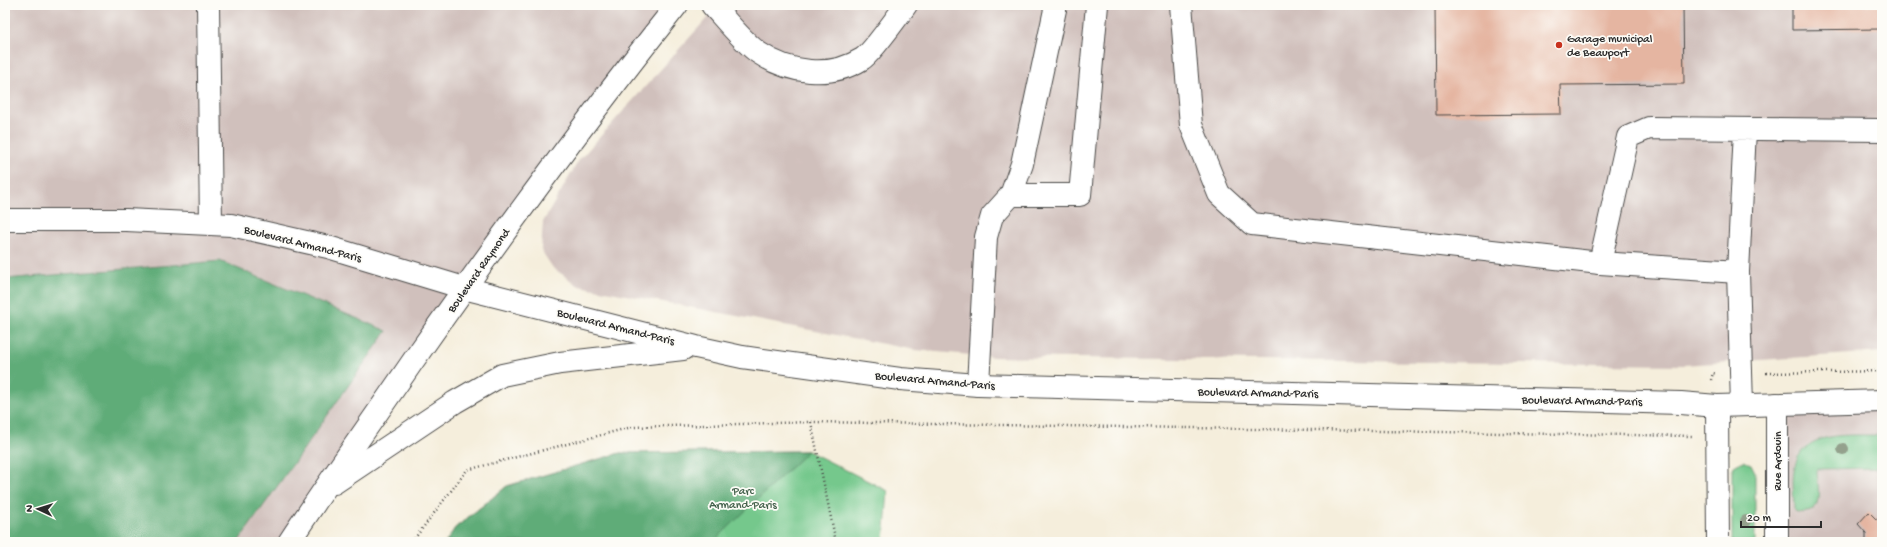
<svg xmlns="http://www.w3.org/2000/svg" width="1887" height="547" font-family="'Gochi Hand',sans-serif">
  <style>
    .industrial { fill: #d0c0bc }
    .green { fill: #74c88c; stroke: #507a5c }
    .forest { fill: #5fac78; stroke: #456c52 }
    .building { fill: #e5b5a1 }
    .lines { fill: none; stroke-linecap: round; stroke-linejoin: round }
    .minor-casing { stroke: #494846; stroke-width: 24 }
    .path { stroke: #494846; stroke-width: 2.5; stroke-dasharray: 1 3; stroke-linecap: butt }
    .minor { stroke: #fff; stroke-width: 22 }
    .tree { fill: #94a18d }
    .poi-dot { fill: #c8321e; stroke: #fdfcf7; stroke-width: 1.5 }
    .labels { text-anchor: middle; stroke-width: 3.5; stroke-linejoin: round; paint-order: stroke }
    .poi-label { font-size: 12px; fill: #2b2b2b; stroke: #fdfcf7; text-anchor: start }
    .street-label { font-size: 12px; fill: #2b2b2b; stroke: #fdfcf7 }
    .park-label { font-size: 12px; fill: #45624d; stroke: #fdfcf7 }
  </style>
  <rect width="100%" height="100%" fill="#fdfcf7"/>
  <filter id="ink" filterUnits="userSpaceOnUse"><feTurbulence type="fractalNoise" baseFrequency=".025" numOctaves="2"/><feDisplacementMap in="SourceGraphic" scale="8" xChannelSelector="R" yChannelSelector="G"/><feConvolveMatrix kernelMatrix="1 2 1 2 8 2 1 2 1" color-interpolation-filters="sRGB"/></filter>
  <filter id="wash" filterUnits="userSpaceOnUse"><feTurbulence type="fractalNoise" baseFrequency=".012" numOctaves="4" result="noise"/><feDisplacementMap in="SourceGraphic" scale="16" xChannelSelector="R" yChannelSelector="G"/><feGaussianBlur stdDeviation="0.9" result="paint"/><feColorMatrix in="noise" values="0 0 0 0 0 0 0 0 0 0 0 0 0 0 0 0 0 1.4 0 .05"/><feComposite in="paint" operator="in"/></filter>
  <g filter="url(#wash)">
    <rect width="100%" height="100%" fill="#f5eedc"/>
    <g class="industrial">
      <path d="M5,5H677L289,542H5Z"/>
      <path d="M719,5H1882V352L1683,365L994,357L915,350L579,286L553,268L541,250L543,222L579,160Z"/>
      <path d="M1882,401V542H1777V404Z"/>
    </g>
    <g class="green">
      <path d="M1882,435V468L1817,469C1817,481 1824,510 1807,512C1802,513 1798,513 1794,510C1794,497 1792,482 1794,470C1801,428 1851,436 1882,435Z"/>
      <path d="M808,451L888,491L884,542H446L455,528L507,486L620,453Z"/>
      <path d="M1743,461L1751,464L1755,472V542H1732V471L1734,466Z"/>
    </g>
    <g class="forest">
      <path d="M220,261L387,331L238,542H5V279Z"/>
      <path d="M808,451L713,542H446L455,528L507,486L620,453Z"/>
    </g>
    <g id="blocks">
      <g class="building">
        <path d="M1435,5H1683L1684,84L1560,85L1561,114L1436,115Z"/>
        <path d="M1792,5H1882V29L1792,30Z"/>
        <path d="M1869,512L1876,519H1882V542H1866V533L1858,524Z"/>
      </g>
    </g>
  </g>
  <g filter="url(#ink)">
    <use href="#blocks" fill-opacity="0" stroke="#494846" stroke-width="1"/>
    <g class="lines">
      <defs>
        <g id="minor">
          <path d="M208,5L211,224"/>
          <path d="M712,5C724,18 745,44 759,53C789,73 830,79 862,59C871,54 898,16 906,5"/>
          <path d="M1181,5L1191,125L1219,194L1252,224L1600,263"/>
          <path d="M1745,130L1738,272L1600,263L1628,137L1649,128L1882,130"/>
          <path d="M1011,195H1080L1097,5"/>
          <path d="M5,220H126L231,225L328,247L464,288L696,347L742,357L900,379L978,385L1681,403L1717,406L1882,401"/>
          <path d="M1738,272L1742,405"/>
          <path d="M978,385L986,237L992,216L1011,195L1022,164L1056,5"/>
          <path d="M1777,404V542"/>
          <path d="M1717,406L1718,542"/>
          <path d="M334,483L455,402L502,375L560,363L683,349"/>
          <path d="M289,542C329,481 372,421 413,361C498,240 585,120 677,5"/>
        </g>
      </defs>
      <use href="#minor" class="minor-casing"/>
      <g class="path">
        <path d="M1766,373L1882,371"/>
        <path d="M1711,380L1713,373L1717,374"/>
        <path d="M811,422L836,542"/>
        <path d="M412,542L467,470L632,427L811,422L1692,436"/>
      </g>
      <use href="#minor" class="minor"/>
    </g>
    <g class="tree">
      <circle cx="1843" cy="449" r="6"/>
      <circle cx="1746" cy="521" r="6"/>
    </g>
  </g>
  <circle class="poi-dot" cx="1559" cy="45" r="4"/>
  <g class="labels">
    <g class="poi-label">
      <text x="1567" y="42">Garage municipal<tspan x="1567" dy="14">de Beauport</tspan></text>
    </g>
    <g class="street-label">
      <text transform="translate(303 243) rotate(14)" y="4">Boulevard Armand-Paris</text>
      <text transform="translate(478 270) rotate(-55)" y="4">Boulevard Raymond</text>
      <text transform="translate(616 326) rotate(14)" y="4">Boulevard Armand-Paris</text>
      <text transform="translate(935 380) rotate(5)" y="4">Boulevard Armand-Paris</text>
      <text transform="translate(1258 392) rotate(1)" y="4">Boulevard Armand-Paris</text>
      <text transform="translate(1582 400) rotate(1)" y="4">Boulevard Armand-Paris</text>
      <text transform="translate(1777 461) rotate(-90)" y="4">Rue Ardouin</text>
    </g>
    <g class="park-label">
      <text x="743" y="494">Parc<tspan x="743" dy="14">Armand-Paris</tspan></text>
    </g>
  </g>
  <rect width="1887" height="547" fill="none" stroke="#fdfcf7" stroke-width="20"/>
  <g transform="translate(38 509) rotate(274)" stroke="#fdfcf7" stroke-width="3" paint-order="stroke">
  <path d="M0-3L7 15L0 10L-7 15Z" fill="#2b2b2b"/>
  <text y="-6" font-size="11" font-weight="bold" text-anchor="middle" fill="#2b2b2b">N</text>
  </g>
  <path d="M1741 521v6h80v-6" fill="none" stroke="#2b2b2b" stroke-width="2"/>
  <text x="1747" y="521" font-size="12" fill="#2b2b2b" stroke="#fdfcf7" stroke-width="3" paint-order="stroke">20 m</text>
</svg>
